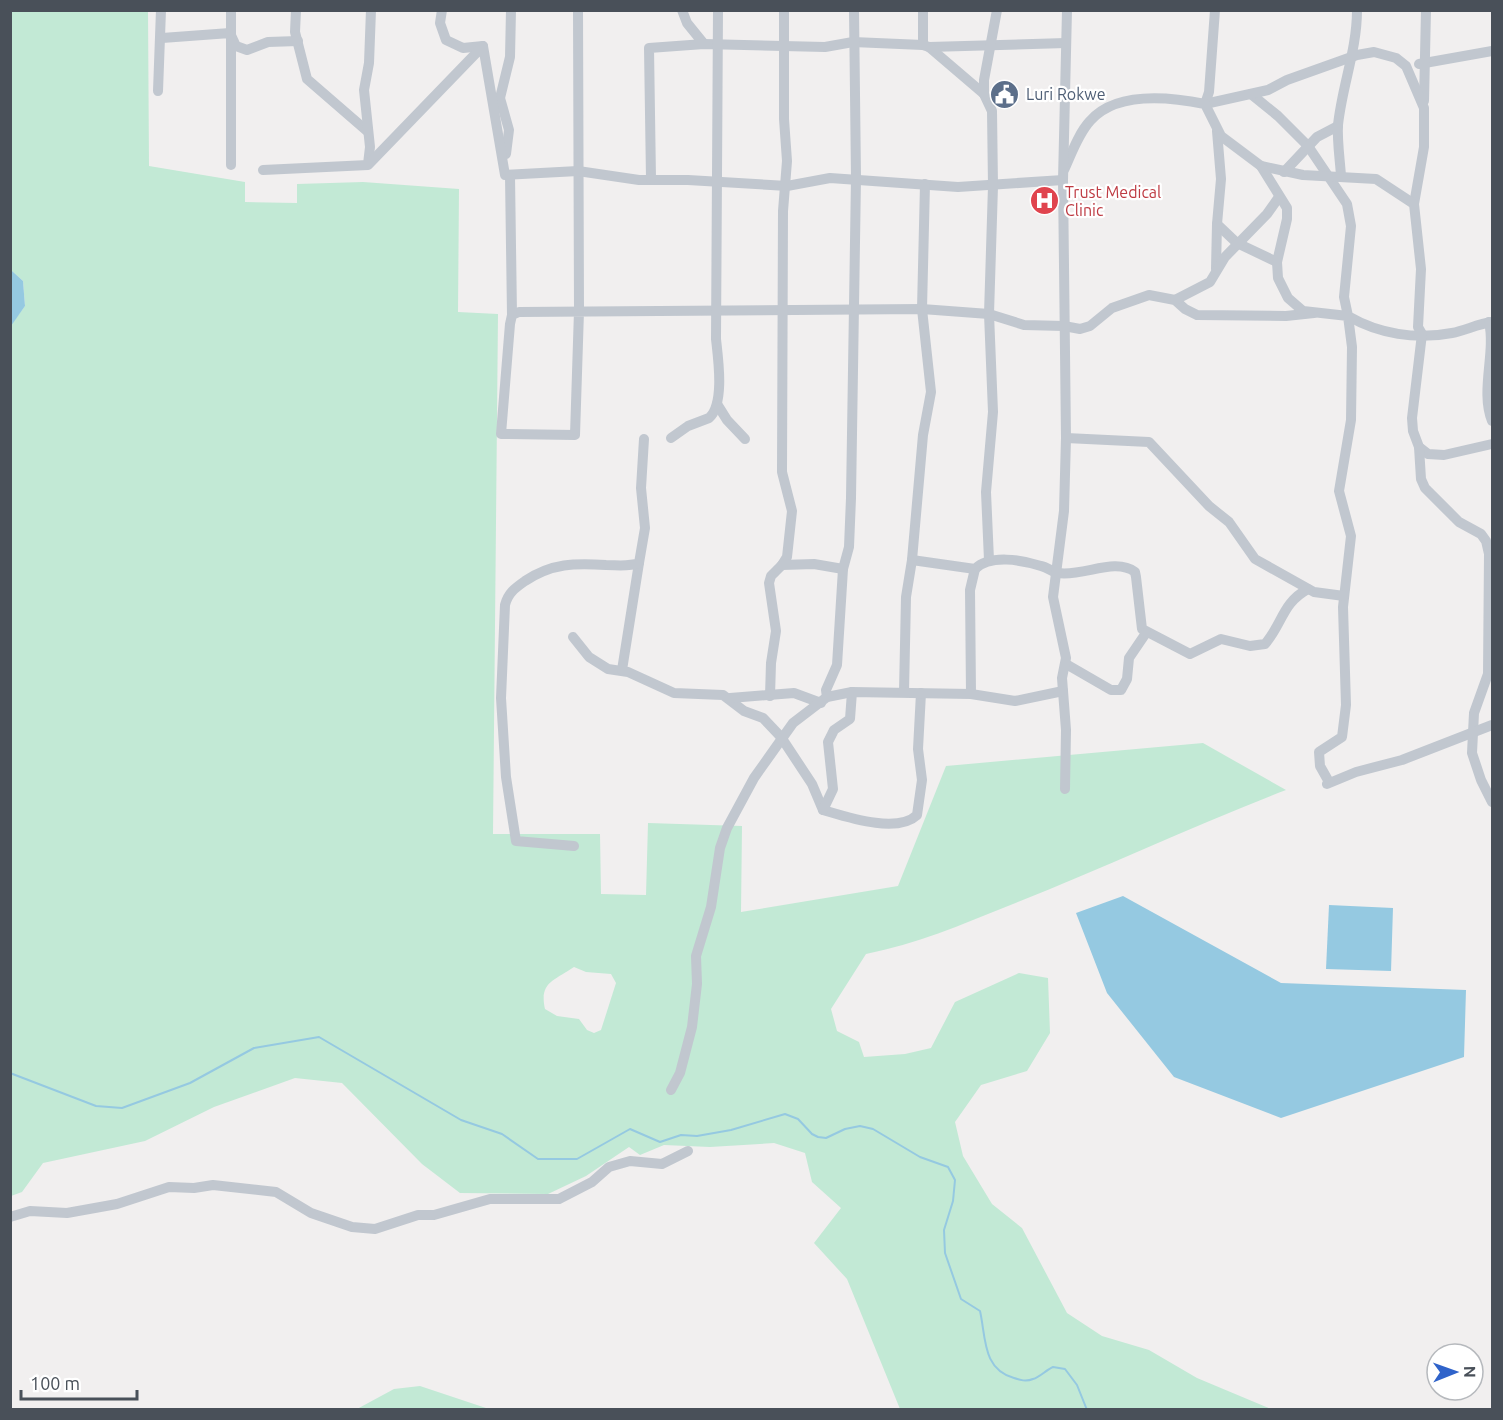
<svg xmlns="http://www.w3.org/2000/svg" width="1503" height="1420" font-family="Ubuntu,sans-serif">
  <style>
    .green { fill: #c2e9d5; fill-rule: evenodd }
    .water { fill: #95c9e1 }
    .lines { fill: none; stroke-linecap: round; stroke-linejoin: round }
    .stream { stroke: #95c9e1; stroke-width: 2 }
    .minor { stroke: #c1c7cf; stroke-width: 10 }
    .labels { text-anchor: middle; stroke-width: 4.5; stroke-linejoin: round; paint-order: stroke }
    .service-label { font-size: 16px; fill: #4e5e75; stroke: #fff; text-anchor: start }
    .health-label { font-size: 16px; fill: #be3a42; stroke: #fff; text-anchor: start }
  </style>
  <rect width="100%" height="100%" fill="#f1efef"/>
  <g class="green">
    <path d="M11,11H148L149,166L245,182V202L297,203V184L363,182L459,189L458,312L498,314L493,834H600L601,894L646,895L648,823L742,826L741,912L898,886L946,766L1203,743L1286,790C1192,826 1102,869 1008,906C961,925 916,944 866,954L831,1009L837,1031L859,1042L864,1057L905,1054L931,1048L955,1002L1019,973L1048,978L1050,1033L1027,1071L981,1085L955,1122L963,1156L992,1204L1022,1228L1067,1313L1102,1336L1149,1350L1197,1378L1271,1409H900L847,1279L814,1243L841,1208L812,1182L805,1153L774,1143L710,1147L664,1145L640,1155L629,1147L586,1176L548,1194L460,1193L422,1164L342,1083L295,1078L214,1107L145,1141L43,1163L22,1192L11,1196L10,326L25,306L23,281L11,270ZM574,967L586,972L611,974L616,983L601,1030L594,1033L587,1030L579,1019L557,1016L545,1009C539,982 554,981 574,967Z"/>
    <path d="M420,1386L489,1409H357L394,1389Z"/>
  </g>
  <g class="water">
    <path d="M11,270L23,281L25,306L11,326Z"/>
    <path d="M1123,896L1281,983L1466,990L1464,1057L1281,1118L1174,1077L1107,993L1076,913Z"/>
    <path d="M1329,905L1393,908L1391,971L1326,969Z"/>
  </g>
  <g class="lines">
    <path class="stream" d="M10,1073L96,1106L122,1108L190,1083L254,1048L319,1037L461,1120L502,1134L538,1159H577L630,1129L660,1142L681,1135L697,1136L731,1130L785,1114L798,1119L812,1134L818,1137L826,1138L845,1129L860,1126L873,1129L920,1157L948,1167L955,1180L953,1201L944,1230L945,1253L961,1299L980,1311C986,1337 982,1369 1014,1378C1020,1380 1026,1382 1033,1379C1040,1377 1046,1370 1053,1367L1065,1369L1077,1385L1087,1410"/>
    <g class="minor">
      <path d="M296,10L295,32L307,79L367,131"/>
      <path d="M442,10L440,23L446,40L463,48L483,46"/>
      <path d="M578,10L579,311L575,435L501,434L510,324L512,315L519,312L922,309L989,314L1024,325L1064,326L1080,329L1090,326L1112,308L1149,295L1175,300L1185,309L1197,315L1286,316L1314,313"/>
      <path d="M682,10L687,23L704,44"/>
      <path d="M162,38L230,33L236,46L247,50L268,42L298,41"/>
      <path d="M923,45V10"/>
      <path d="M929,47L1066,43"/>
      <path d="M1419,64L1492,51"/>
      <path d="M158,91L161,10"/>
      <path d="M1251,94L1278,116L1308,146L1347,204L1351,226L1344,297L1348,316C1379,334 1416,340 1452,333C1466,330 1478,324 1492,322"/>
      <path d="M1424,101L1426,10"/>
      <path d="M1205,104L1268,90L1287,80L1357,55L1374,52L1396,58L1406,66L1424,108V147L1414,204"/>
      <path d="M1205,104L1209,92L1215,10"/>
      <path d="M1217,131L1221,179L1217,224L1237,243L1277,262"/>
      <path d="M506,154L509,130L500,98L510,57L511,10"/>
      <path d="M368,164L370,147L364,90L369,63L371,10"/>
      <path d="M231,165V10"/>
      <path d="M1261,166L1303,175L1376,179L1414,204L1421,269L1418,327L1422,334L1412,418L1413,431L1419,447L1428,454L1444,455L1492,444"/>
      <path d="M263,170L368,165L483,46L505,175L578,171L639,180H688L787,186L830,178L958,187L1063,180"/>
      <path d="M1064,170C1071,155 1078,134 1090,121C1116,91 1170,97 1205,104L1221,136L1261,166L1287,208V219L1277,262L1278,278L1288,298L1303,311L1348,316L1352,347L1351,420L1339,491L1351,536L1343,607L1346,705L1342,737L1319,752L1320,766L1329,782"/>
      <path d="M1284,172L1317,137L1338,126"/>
      <path d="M510,176L512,315"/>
      <path d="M1341,176C1340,160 1337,141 1338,125C1342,86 1357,50 1357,10"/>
      <path d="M651,179L649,48L704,44L825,47L853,42L923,45L929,47L984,94"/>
      <path d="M1216,269L1217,224"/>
      <path d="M1175,300L1210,282L1225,257L1267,214L1279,197"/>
      <path d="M1489,322C1496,353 1480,391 1492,421"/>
      <path d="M717,404L727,420L745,439"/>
      <path d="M671,438L688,426L709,418C725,404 718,358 716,339L718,10"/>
      <path d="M1066,438L1149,442L1209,506L1229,522L1255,559L1314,592L1344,596"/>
      <path d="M1419,447L1421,479L1425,488L1459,522L1481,534L1486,541L1489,554L1488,674L1474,713L1472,753L1481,780L1492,802"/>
      <path d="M912,560L975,569C990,554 1022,560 1041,566C1047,567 1052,572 1058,573C1083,577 1115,557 1135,572L1136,577L1142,629L1190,654L1221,639L1250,646L1265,644C1283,623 1282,603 1308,589"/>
      <path d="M989,560L986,492L993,412L989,314L993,186L992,111L984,94V80L997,10"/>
      <path d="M782,565L787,557L792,511L782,472L783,211L787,161L784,119V10"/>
      <path d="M573,637L589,657L608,669L628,672L674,693L723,695L744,711L763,718L781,737L812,784L823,810C847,817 897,834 917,815L922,780L918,749L921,693"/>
      <path d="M1066,664L1111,690H1121L1127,679L1129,658L1146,633"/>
      <path d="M622,670L639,563"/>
      <path d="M904,692L906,597L912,560L923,435L931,392L922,309L925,184"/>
      <path d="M971,694L970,590L975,569"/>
      <path d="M770,696L771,663L776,631L769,583L771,576L782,565L814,564L843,569"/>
      <path d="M827,697L826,690L837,665L843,569L849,547L851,498L856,178L854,10"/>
      <path d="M730,698L794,693L821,703"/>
      <path d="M1327,784L1356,772L1402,760L1492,725"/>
      <path d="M1065,789L1066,730L1062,678L1066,658L1053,597L1064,511L1066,438L1063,180L1067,10"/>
      <path d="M823,810L833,789L828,742L834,730L850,719L852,692"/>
      <path d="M574,846L516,841L506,777L501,698L505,605C508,593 515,588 525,581C552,563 575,563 606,565C617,565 628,567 639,563L645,528L641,488L644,439"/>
      <path d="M671,1090L680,1073L692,1027L697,984L696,956L711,907L720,848L727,828L754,778L793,723L827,697L852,692L971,694L1015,701L1063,691"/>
      <path d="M10,1217L30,1211L67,1213L117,1204L169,1187L194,1188L213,1185L276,1192L311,1213L352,1227L375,1229L418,1215H434L490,1199H559L592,1182L609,1167L630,1161L662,1164L688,1151"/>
    </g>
  </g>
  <defs>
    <symbol id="civic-disc" viewBox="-11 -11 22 22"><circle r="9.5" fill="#5c6f8a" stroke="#fff"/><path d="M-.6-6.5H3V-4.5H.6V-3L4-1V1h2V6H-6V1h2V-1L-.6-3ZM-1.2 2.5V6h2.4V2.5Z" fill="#fff"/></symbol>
    <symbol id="hospital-disc" viewBox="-11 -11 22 22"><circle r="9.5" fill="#e0444e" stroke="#fff"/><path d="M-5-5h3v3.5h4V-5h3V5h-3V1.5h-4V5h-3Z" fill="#fff"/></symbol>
  </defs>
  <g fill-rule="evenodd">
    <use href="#civic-disc" x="988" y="78" width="33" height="33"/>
    <use href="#hospital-disc" x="1028" y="184" width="33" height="33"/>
  </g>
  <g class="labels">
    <g class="service-label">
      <text x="1026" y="100">Luri Rokwe</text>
    </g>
    <g class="health-label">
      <text x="1065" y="198">Trust Medical<tspan x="1065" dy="18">Clinic</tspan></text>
    </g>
  </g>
  <rect width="1503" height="1420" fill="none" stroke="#495059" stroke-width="24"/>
  <g transform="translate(1455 1372) rotate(89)"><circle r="28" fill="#ffffff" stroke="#b6b9bd" stroke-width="1.5"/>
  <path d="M0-4.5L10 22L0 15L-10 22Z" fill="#2f63ca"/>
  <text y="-9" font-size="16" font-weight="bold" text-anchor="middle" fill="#495059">N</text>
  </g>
  <path d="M21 1390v9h116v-9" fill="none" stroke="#495059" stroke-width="3"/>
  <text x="30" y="1390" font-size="18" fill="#495059" stroke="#ffffff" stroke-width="4.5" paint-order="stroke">100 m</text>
</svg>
